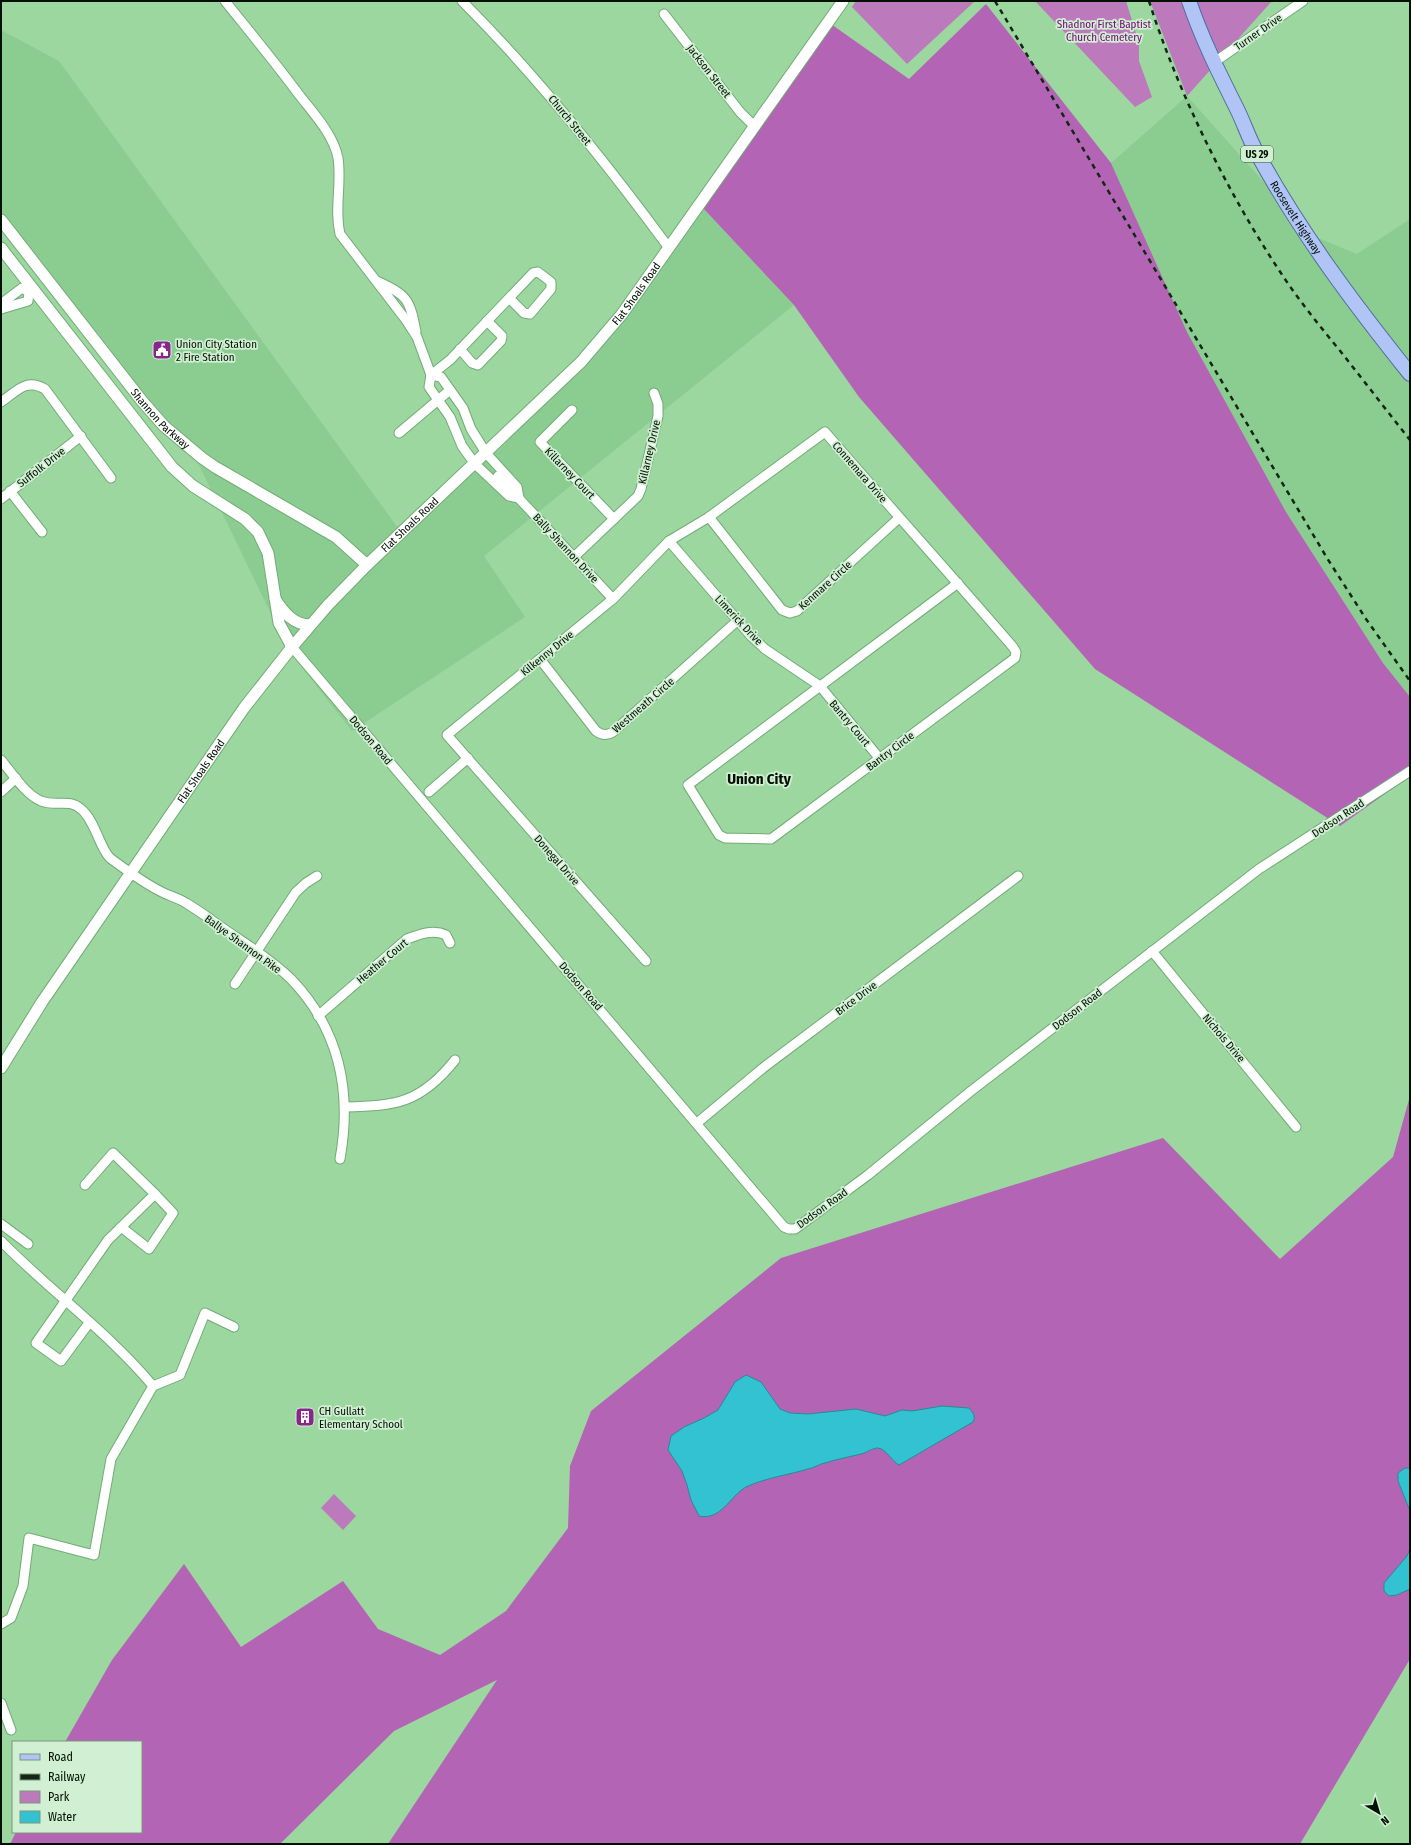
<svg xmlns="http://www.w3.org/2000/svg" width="1411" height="1845" font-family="'Fira Sans Condensed',sans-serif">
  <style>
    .built { fill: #8bcd90 }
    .green { fill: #bc7abc }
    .forest { fill: #b464b5 }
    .water { fill: #33c2d2; stroke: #248d93 }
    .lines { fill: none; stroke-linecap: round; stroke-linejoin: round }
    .minor-casing { stroke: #72ac77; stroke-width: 11 }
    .tertiary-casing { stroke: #72ac77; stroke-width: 13 }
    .primary-casing { stroke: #506c9c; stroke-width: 16 }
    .minor { stroke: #fff; stroke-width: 9 }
    .tertiary { stroke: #fff; stroke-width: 11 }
    .primary { stroke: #b0c4f6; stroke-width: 14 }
    .rail { stroke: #122714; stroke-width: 2.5; stroke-dasharray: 5 5; stroke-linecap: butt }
    .labels { text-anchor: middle; stroke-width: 3.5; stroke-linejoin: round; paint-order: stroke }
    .shield { fill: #d1efd3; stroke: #3f5340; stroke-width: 1 }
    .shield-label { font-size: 10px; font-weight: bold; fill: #001001 }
    .park-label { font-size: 11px; fill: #700374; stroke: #d1efd3 }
    .street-label { font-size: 11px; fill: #001001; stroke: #d1efd3 }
    .poi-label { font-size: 11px; fill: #001001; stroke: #d1efd3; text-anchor: start }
    .district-label { font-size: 15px; font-weight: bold; fill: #001001; stroke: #d1efd3 }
  </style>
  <rect width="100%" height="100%" fill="#9bd79f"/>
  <g class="built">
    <path d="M1,30L59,61L403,535L602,343L702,207L794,305L484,556L525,617L352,731L289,651L199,465L58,304L1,227Z"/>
    <path d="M1187,96L1311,235L1357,254L1410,219V697L1383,663L1286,512L1187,332L1111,163Z"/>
  </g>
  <g class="green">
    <path d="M856,1H975L907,64L852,7Z"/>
    <path d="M1035,1H1126L1139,43V61L1152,97L1135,107Z"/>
    <path d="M1150,1H1272L1187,96Z"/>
    <path d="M334,1494L356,1516L343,1530L321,1508Z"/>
  </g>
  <g class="forest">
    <path d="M986,4L1111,163L1187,332L1286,512L1383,663L1410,697V776L1340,826L1095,669L859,397L794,305L702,207L828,22L909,79Z"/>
    <path d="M1410,1096V1659L1300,1844H388L497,1680L394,1731L280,1844H10L16,1832H141V1742H65L112,1660L184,1564L241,1647L343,1581L378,1629L440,1655L506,1611L568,1528L570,1466L591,1411L781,1258L1163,1138L1280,1259L1393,1157Z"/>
  </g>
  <g class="water">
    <path d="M746,1375L761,1382L780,1409L790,1413L808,1414L856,1409L885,1416L902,1410L912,1411L942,1406L969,1408C973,1413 976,1416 973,1422L899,1465C892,1461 886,1449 878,1448C872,1448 866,1453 861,1454C849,1457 837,1459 825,1463C819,1464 814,1468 808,1469C788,1475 765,1478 746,1487C730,1496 721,1521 699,1516L691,1500L687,1485L682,1471L668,1450L671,1436L684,1427L704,1418L718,1410L735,1382Z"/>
    <path d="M1405,1468H1410V1511L1398,1481V1473Z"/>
    <path d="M1410,1549V1589L1397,1595L1389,1596L1384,1591V1583L1407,1556Z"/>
  </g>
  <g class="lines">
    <defs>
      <g id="minor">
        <path d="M225,1C249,31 274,61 297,92C312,112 333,133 338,158C342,184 334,209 340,234L406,320L417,337L431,375L450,360L533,273L538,272L551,282V289L530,314L524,313L509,298"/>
        <path d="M462,1C538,77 605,161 669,248"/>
        <path d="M664,14L740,112L755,127"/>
        <path d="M1213,63L1303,1"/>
        <path d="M377,281C407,295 410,299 416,332"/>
        <path d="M1,304L22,288L29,292L28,301L1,309"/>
        <path d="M460,349L472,363L478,365L501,341L502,336L487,321"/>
        <path d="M431,375L441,377L463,408L471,429L486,453L517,487L519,498L509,496L475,464L462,446L450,417L429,387Z"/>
        <path d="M1,402C17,391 26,378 45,389L111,478"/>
        <path d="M572,410L540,442L614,519"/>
        <path d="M399,433L450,390"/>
        <path d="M498,476L613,599"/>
        <path d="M10,491L42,532"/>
        <path d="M1,499L81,436"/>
        <path d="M709,517L782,610L790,613L797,611L899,518"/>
        <path d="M669,541L751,636L765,649L820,686L880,759"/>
        <path d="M574,557L638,496L641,489L658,416V404L654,393"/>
        <path d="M292,647L784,1227L789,1229H795L868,1175L971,1091L1259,869L1410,771"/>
        <path d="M540,659L596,731C602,735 606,736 613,732L737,621"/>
        <path d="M1,760C12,773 25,794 41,801C56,807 69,798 81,809C95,820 100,849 110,858C126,870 148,886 166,894C173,897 180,899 186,903C203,913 219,926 236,937C255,950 275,963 291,979C340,1030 352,1092 340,1159"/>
        <path d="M1,792L16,778"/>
        <path d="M429,792L468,758"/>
        <path d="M1152,951L1296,1127"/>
        <path d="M646,961L447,735L613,599L669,541L709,517L825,432C887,504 951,575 1013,647L1016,652L1015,658L771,839L725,838L719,835L688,785L958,583"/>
        <path d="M235,984L296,892L306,883L317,876"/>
        <path d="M318,1016L407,939C420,934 433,929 446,935L450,943"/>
        <path d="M345,1107C396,1106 421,1103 455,1060"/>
        <path d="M697,1123L763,1068L1018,876"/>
        <path d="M85,1185L113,1153L155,1194L108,1240L36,1343L61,1361L89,1323"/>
        <path d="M1,1224L28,1244"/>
        <path d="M121,1227L149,1249L173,1213L155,1194"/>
        <path d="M1,1241C50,1291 109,1333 153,1386L111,1459L94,1555L29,1538L23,1586L11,1618L1,1624"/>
        <path d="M153,1386L180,1375L205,1313L234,1327"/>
        <path d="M1,1703L11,1730"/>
      </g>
      <g id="tertiary">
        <path id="s1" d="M1,220L142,401L164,426L202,458L215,467L336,537L367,565"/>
        <path d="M1,248L172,467L193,486L245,519L258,532L268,553L279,623L292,647"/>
        <path d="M275,599C284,613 293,624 310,625"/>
        <path id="s2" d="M1,1068L42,1002L244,708L292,647L328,605L367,565L581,362L622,314L843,1"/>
      </g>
      <g id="primary">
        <path id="s3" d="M1189,1C1202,39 1219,73 1237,109C1244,123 1249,139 1257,153C1300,232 1354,304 1410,374"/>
      </g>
    </defs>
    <use href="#minor" class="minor-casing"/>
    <use href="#tertiary" class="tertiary-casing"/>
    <use href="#primary" class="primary-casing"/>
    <use href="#minor" class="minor"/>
    <use href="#tertiary" class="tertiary"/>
    <use href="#primary" class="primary"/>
    <g class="rail">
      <path d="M995,1L1327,558L1366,619L1410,681"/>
      <path d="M1149,1C1179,96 1232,202 1289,285C1305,308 1323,330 1341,352C1364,381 1387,411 1410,440"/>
    </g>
  </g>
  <defs>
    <symbol id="civic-square" viewBox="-11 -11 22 22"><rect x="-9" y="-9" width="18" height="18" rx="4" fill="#89258d" stroke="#d1efd3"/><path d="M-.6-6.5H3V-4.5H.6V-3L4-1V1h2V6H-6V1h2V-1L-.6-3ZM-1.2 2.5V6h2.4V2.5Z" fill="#fff"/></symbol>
    <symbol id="building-square" viewBox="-11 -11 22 22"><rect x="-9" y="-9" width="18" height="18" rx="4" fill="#89258d" stroke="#d1efd3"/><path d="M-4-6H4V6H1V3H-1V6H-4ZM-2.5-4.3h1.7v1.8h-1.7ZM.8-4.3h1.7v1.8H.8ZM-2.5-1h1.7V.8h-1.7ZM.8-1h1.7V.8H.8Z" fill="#fff"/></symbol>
  </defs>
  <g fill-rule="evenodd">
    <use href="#civic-square" x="151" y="339" width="22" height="22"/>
    <use href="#building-square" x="294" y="1406" width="22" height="22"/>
  </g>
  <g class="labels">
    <rect class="shield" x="1241" y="146" width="32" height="16" rx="3"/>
    <g class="shield-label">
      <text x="1257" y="158">US 29</text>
    </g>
    <g class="park-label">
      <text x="1104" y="28">Shadnor First Baptist<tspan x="1104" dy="13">Church Cemetery</tspan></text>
    </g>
    <g class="street-label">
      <text transform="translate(1258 32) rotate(-35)" y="4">Turner Drive</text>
      <text transform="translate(709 71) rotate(52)" y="4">Jackson Street</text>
      <text transform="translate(570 120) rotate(51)" y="4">Church Street</text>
      <text dy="4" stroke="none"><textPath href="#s3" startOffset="242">Roosevelt Highway</textPath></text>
      <text dy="4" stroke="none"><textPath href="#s2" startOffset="1006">Flat Shoals Road</textPath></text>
      <text dy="4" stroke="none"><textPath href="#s1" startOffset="255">Shannon Parkway</textPath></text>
      <text transform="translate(649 452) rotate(-77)" y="4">Killarney Drive</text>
      <text transform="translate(41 467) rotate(-38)" y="4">Suffolk Drive</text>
      <text transform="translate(860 472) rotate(49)" y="4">Connemara Drive</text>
      <text transform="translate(570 473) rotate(46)" y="4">Killarney Court</text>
      <text dy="4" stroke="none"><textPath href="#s2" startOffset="682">Flat Shoals Road</textPath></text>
      <text transform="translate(566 548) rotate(47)" y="4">Bally Shannon Drive</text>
      <text transform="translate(825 585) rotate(-42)" y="4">Kenmare Circle</text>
      <text transform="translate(739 620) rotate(47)" y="4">Limerick Drive</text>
      <text transform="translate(547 653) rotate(-39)" y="4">Kilkenny Drive</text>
      <text transform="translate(643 705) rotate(-41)" y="4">Westmeath Circle</text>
      <text transform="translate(850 723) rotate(50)" y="4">Bantry Court</text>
      <text transform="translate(371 740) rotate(50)" y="4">Dodson Road</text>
      <text transform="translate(890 751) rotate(-37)" y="4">Bantry Circle</text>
      <text dy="4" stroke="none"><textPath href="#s2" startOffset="358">Flat Shoals Road</textPath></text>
      <text transform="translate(1338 818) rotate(-33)" y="4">Dodson Road</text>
      <text transform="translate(557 860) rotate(49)" y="4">Donegal Drive</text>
      <text transform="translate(243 944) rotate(36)" y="4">Ballye Shannon Pike</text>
      <text transform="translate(382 961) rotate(-40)" y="4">Heather Court</text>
      <text transform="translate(581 986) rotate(49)" y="4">Dodson Road</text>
      <text transform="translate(856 998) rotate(-37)" y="4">Brice Drive</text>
      <text transform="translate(1077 1009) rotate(-38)" y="4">Dodson Road</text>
      <text transform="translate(1224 1038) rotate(50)" y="4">Nichols Drive</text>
      <text transform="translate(822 1208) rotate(-36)" y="4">Dodson Road</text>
    </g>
    <g class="poi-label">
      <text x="176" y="348">Union City Station<tspan x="176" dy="13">2 Fire Station</tspan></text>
      <text x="319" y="1415">CH Gullatt<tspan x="319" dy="13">Elementary School</tspan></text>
    </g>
    <g class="district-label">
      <text x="759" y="784">Union City</text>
    </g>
  </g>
  <rect width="1411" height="1845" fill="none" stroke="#001001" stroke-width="4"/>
  <rect x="12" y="1741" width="130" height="92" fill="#d1efd3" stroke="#7d967f"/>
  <rect x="20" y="1754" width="20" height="6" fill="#b0c4f6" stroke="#7d967f"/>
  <text x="48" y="1761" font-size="12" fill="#001001">Road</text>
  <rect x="20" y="1774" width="20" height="6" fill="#122714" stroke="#7d967f"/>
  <text x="48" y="1781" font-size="12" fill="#001001">Railway</text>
  <rect x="20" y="1791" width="20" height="12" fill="#bc7abc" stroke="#7d967f"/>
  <text x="48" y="1801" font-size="12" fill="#001001">Park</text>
  <rect x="20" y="1811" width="20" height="12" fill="#33c2d2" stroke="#7d967f"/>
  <text x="48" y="1821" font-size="12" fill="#001001">Water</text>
  <g transform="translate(1379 1813) rotate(142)" stroke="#d1efd3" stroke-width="3" paint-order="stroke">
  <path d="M0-3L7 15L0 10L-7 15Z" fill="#001001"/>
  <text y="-6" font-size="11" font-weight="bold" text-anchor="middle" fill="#001001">N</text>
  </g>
</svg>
